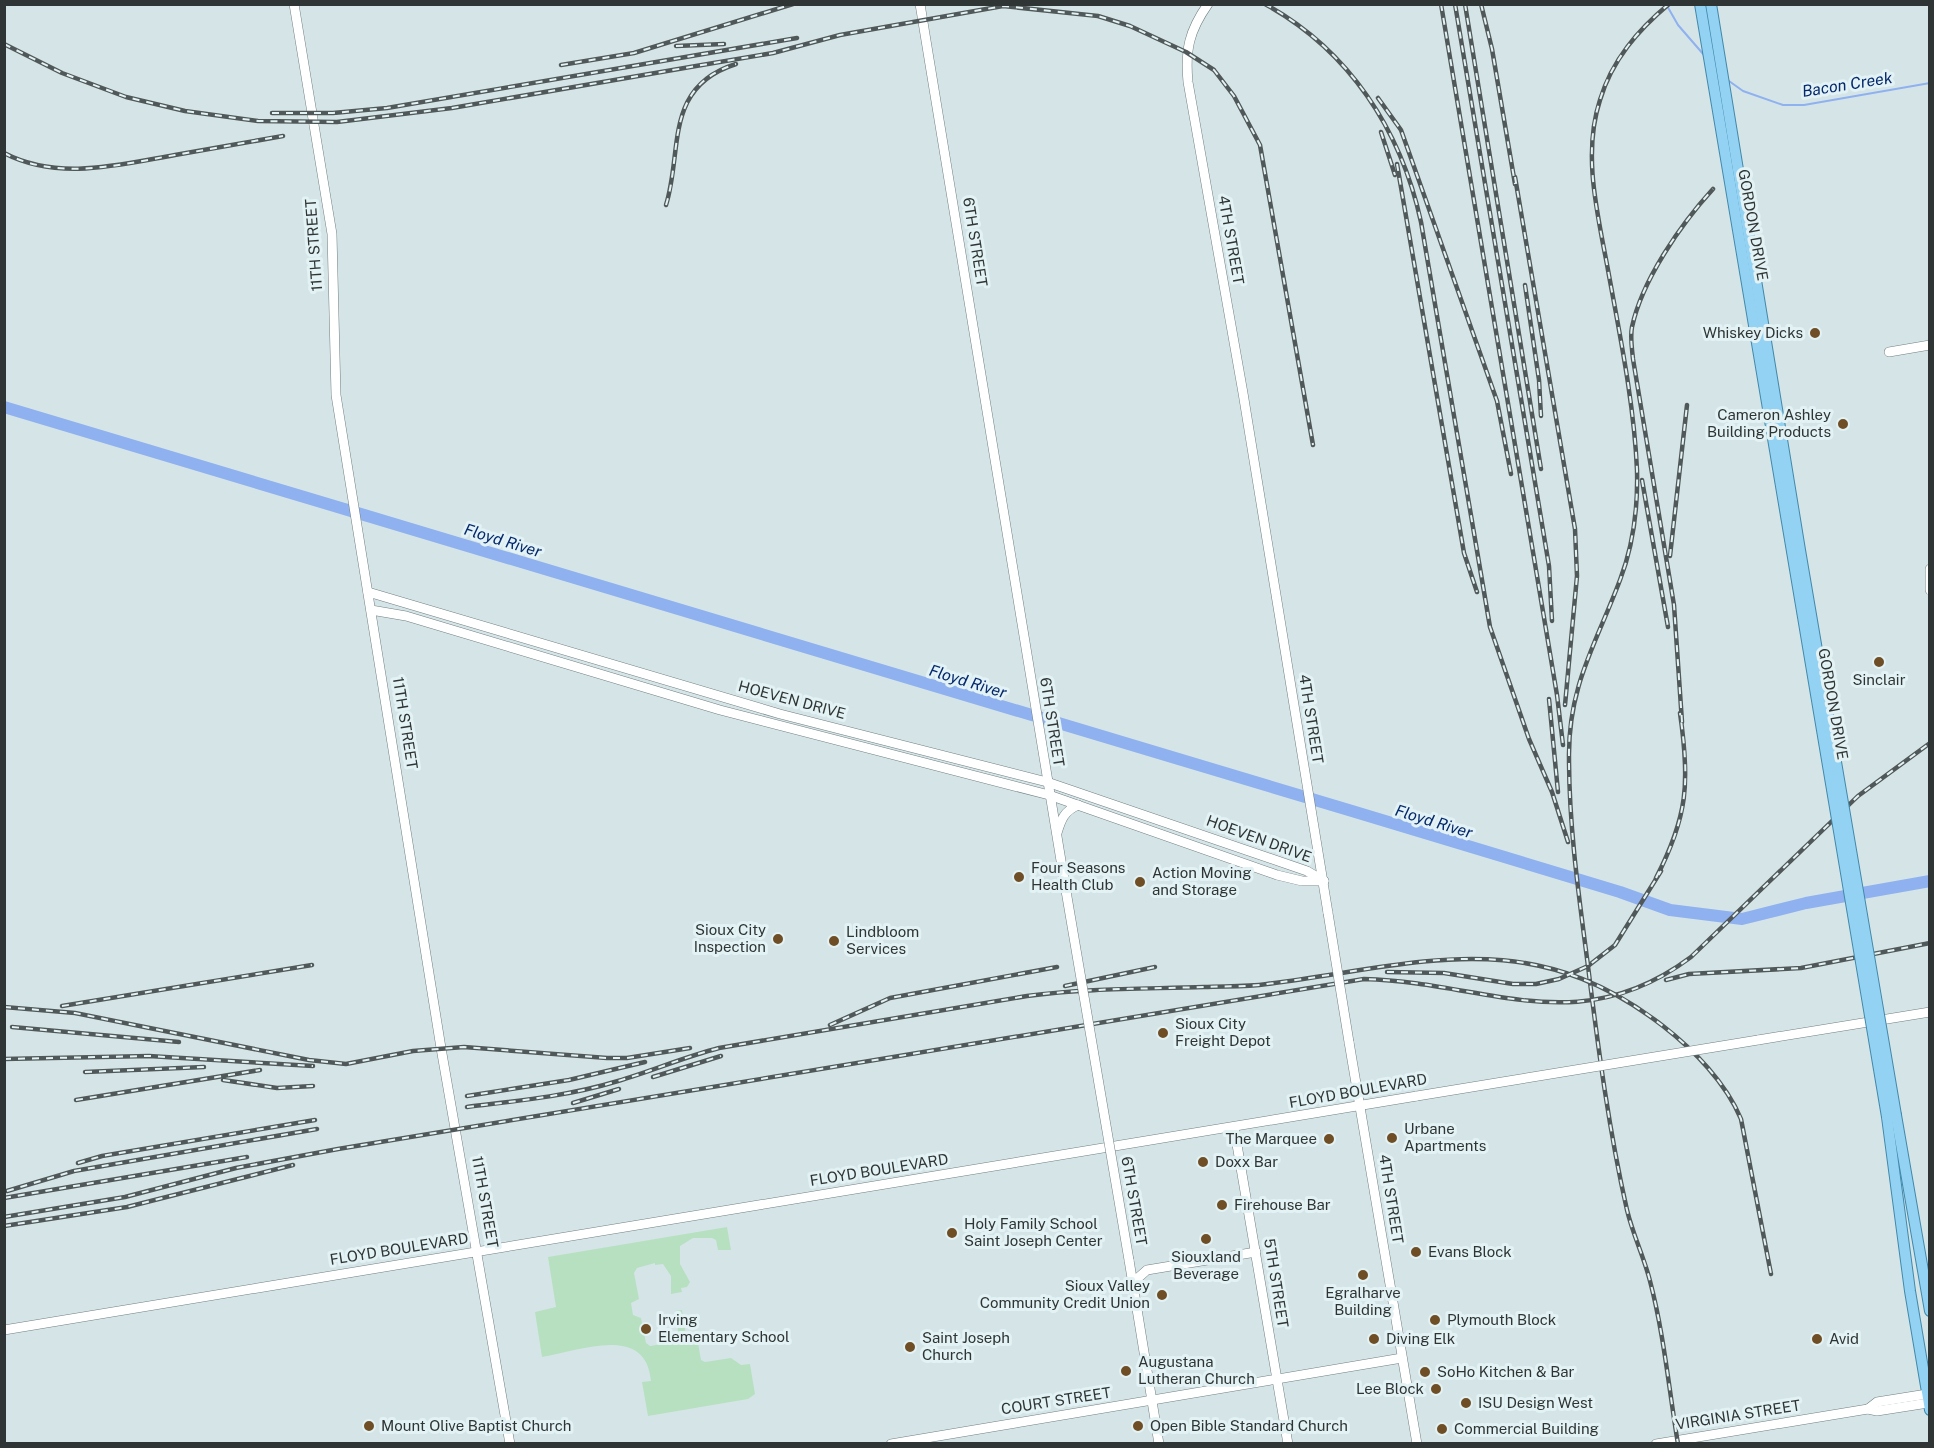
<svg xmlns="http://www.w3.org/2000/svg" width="1934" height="1448" font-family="'Public Sans',sans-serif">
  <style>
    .green { fill: #b7e0c1 }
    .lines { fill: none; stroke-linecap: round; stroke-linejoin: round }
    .stream { stroke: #8fb1ef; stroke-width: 2 }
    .river { stroke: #8fb1ef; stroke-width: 12 }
    .secondary-casing { stroke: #717f81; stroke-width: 10 }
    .primary-casing { stroke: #4188aa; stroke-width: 12 }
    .secondary { stroke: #fff; stroke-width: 9 }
    .primary { stroke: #93d2f2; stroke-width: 10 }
    .rail-casing { stroke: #505859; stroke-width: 4.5 }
    .rail { stroke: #e3f2f4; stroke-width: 2; stroke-dasharray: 7; stroke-linecap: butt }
    .secondary-bridge-casing { stroke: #717f81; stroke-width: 10; stroke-linecap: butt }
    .primary-bridge-casing { stroke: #4188aa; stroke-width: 12; stroke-linecap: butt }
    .secondary-bridge { stroke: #fff; stroke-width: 9 }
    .primary-bridge { stroke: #93d2f2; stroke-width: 10 }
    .poi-dot { fill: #6f4e25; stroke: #e3f2f4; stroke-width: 2 }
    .labels { text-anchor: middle; stroke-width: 6; stroke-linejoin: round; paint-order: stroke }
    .street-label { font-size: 15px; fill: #2f3535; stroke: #e3f2f4 }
    .poi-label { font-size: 15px; fill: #2f3535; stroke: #e3f2f4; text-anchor: start }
    .water-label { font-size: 16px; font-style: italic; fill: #05296e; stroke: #e3f2f4 }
  </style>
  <rect width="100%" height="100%" fill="#d5e5e7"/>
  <path class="green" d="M727,1227L731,1250H718L716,1240L712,1238H693L680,1246V1264L690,1282L687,1287L681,1288L682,1292L671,1294V1276L663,1264L655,1265V1263L637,1268L634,1273L639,1299L631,1303L633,1315L641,1318L646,1343L650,1346L676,1342L679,1337L675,1311L682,1310L686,1335L697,1337L701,1360L705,1362L731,1358L741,1365L750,1364L755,1394L748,1399L648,1416L642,1382L651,1381C646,1323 580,1351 542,1357L535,1312L556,1307L548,1257Z"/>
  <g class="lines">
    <g class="stream">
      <path d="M1666,4L1678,25L1704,55"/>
      <path d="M1729,81L1743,91L1783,105H1804L1930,83"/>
    </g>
    <path class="river" d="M4,407L1352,811L1620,892L1670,910L1742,919L1806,903L1930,881"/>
    <defs>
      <g id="secondary">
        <path d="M294,4L332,234L336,395L441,1048L510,1444"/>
        <path d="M920,4L1065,885"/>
        <path d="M1208,4C1189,31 1185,50 1188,82L1243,393L1328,913"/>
        <path d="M1889,352L1930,345"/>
        <path d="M1930,569V590"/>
        <path d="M368,592L780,714L1047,782L1307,871L1324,881"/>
        <path d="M371,610L406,616L720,710L1049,795L1277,875L1302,881H1324"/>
        <path d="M1057,833C1061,820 1064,811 1078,805"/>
        <path d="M1758,1040L1930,1012"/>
        <path d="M1349,1042L1417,1444"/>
        <path d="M1234,1127L1288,1444"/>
        <path d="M1129,1260L1159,1444"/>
        <path d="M1133,1289L1139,1277L1147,1270L1256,1252"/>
        <path d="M4,1330L1417,1096"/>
        <path d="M1868,1409L1877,1402L1927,1394"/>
        <path d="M891,1444L1402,1358"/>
        <path d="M1656,1444L1868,1409L1877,1411L1928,1403"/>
      </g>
      <g id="primary">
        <path d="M1896,1115L1930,1311"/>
        <path d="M1887,1117L1910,1291L1930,1410"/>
      </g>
    </defs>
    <use href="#secondary" class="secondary-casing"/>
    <use href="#primary" class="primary-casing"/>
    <use href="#secondary" class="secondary"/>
    <use href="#primary" class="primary"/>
    <defs>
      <g id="rail">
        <path d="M1265,4C1349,50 1401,130 1421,222L1490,627L1529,739L1552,792L1568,842"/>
        <path d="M1441,4L1557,695L1563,745"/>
        <path d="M1455,4L1549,566L1552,621"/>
        <path d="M1465,4L1541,469"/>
        <path d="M1481,4L1492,49L1515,184"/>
        <path d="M1669,4C1638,30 1612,60 1600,100C1582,155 1598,215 1608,270C1620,336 1634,403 1637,470C1638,506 1633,546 1620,580C1596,644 1568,686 1569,758C1569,828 1579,897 1588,966C1598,1047 1609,1131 1627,1210C1633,1235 1644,1257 1650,1281C1664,1334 1669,1390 1678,1444"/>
        <path d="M4,44L62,73L126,97L185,111L258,121L337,122L452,108L696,66L773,53L840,35L1003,6L1098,16L1130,26L1186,52L1214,70L1234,96L1260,145L1313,445"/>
        <path d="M676,46L724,44"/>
        <path d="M561,65L634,53L793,4"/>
        <path d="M1378,98L1401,130L1497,401L1511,474"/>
        <path d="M272,113H333L387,108L797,38"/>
        <path d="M1381,132L1395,175"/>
        <path d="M4,153C58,181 118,165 175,155C211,149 247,142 283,136"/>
        <path d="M1397,164L1464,553L1477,592"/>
        <path d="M1515,177L1575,529L1577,576L1565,705"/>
        <path d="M666,205C683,151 663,87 736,64"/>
        <path d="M1525,285L1539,380L1541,416"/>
        <path d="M1642,480L1668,627"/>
        <path d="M1670,556L1687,405"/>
        <path d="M1549,699L1558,792"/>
        <path d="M1682,722L1674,605L1633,359C1632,349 1630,337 1632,327C1642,280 1681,224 1713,189"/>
        <path d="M1656,878C1688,816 1690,782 1680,713"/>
        <path d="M1387,972L1444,973L1513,984H1536L1559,979L1588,966L1615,945L1661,871"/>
        <path d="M1666,980L1689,974L1801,968L1930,943"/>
        <path d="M1065,986L1155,967"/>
        <path d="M62,1006L312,965"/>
        <path d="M4,1007L75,1013L309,1060L346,1064L413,1051L464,1047L607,1058H627L690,1048"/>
        <path d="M830,1025L890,998L1057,967"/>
        <path d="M12,1027L179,1042"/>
        <path d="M4,1059L149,1056L313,1066"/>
        <path d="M85,1072L204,1067"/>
        <path d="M653,1077L721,1056"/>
        <path d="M223,1080L277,1088L313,1086"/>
        <path d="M467,1096L569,1080L645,1062"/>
        <path d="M76,1100L260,1070"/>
        <path d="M573,1103L619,1089"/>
        <path d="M467,1107C517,1101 569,1096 618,1081C652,1071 684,1057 719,1048L1027,996C1086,988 1145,989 1204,987C1225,986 1246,987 1267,984C1418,965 1528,922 1663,1026C1694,1050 1726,1083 1741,1119L1771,1274"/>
        <path d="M78,1163L102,1156L315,1120"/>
        <path d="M7,1191L74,1171L317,1129"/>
        <path d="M4,1198L247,1157"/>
        <path d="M4,1217L125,1197L236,1168L338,1149L1364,979C1488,982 1577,1042 1691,957L1858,796L1930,743"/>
        <path d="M4,1226L127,1207L293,1165"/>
      </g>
    </defs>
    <use href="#rail" class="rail-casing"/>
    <use href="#rail" class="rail"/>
    <defs>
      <g id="secondary-bridge">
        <path d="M1065,885L1129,1260"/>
        <path d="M1328,913L1349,1042"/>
        <path d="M1417,1096L1758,1040"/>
      </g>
      <g id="primary-bridge">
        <path d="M1700,4L1887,1117"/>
        <path d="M1711,4L1800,550L1896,1115"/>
      </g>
    </defs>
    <use href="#secondary-bridge" class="secondary-bridge-casing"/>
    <use href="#primary-bridge" class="primary-bridge-casing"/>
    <use href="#secondary-bridge" class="secondary-bridge"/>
    <use href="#primary-bridge" class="primary-bridge"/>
  </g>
  <g class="poi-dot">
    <circle cx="1815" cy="333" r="6"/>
    <circle cx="1843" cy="424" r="6"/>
    <circle cx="1879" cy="662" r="6"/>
    <circle cx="1019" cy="877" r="6"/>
    <circle cx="1140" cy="882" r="6"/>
    <circle cx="778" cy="939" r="6"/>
    <circle cx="834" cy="941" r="6"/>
    <circle cx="1163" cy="1033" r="6"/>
    <circle cx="1392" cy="1138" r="6"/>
    <circle cx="1329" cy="1139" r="6"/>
    <circle cx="1203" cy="1162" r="6"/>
    <circle cx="1222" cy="1205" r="6"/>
    <circle cx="952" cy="1233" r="6"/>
    <circle cx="1206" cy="1239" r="6"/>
    <circle cx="1416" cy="1252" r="6"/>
    <circle cx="1363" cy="1275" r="6"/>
    <circle cx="1162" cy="1295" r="6"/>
    <circle cx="1435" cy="1320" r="6"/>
    <circle cx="646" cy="1329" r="6"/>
    <circle cx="1374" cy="1339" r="6"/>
    <circle cx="1817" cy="1339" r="6"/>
    <circle cx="910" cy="1347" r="6"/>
    <circle cx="1126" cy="1371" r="6"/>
    <circle cx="1425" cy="1372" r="6"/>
    <circle cx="1436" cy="1389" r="6"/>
    <circle cx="1466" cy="1403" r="6"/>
    <circle cx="369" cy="1426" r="6"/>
    <circle cx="1138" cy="1426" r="6"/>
    <circle cx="1442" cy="1429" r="6"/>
  </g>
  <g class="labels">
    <g class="street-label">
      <text transform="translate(1753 225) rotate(80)" y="5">GORDON DRIVE</text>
      <text transform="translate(1231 240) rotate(80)" y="5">4TH STREET</text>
      <text transform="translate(975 242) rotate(81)" y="5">6TH STREET</text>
      <text transform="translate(314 245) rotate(-94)" y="5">11TH STREET</text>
      <text transform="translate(792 700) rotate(15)" y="5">HOEVEN DRIVE</text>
      <text transform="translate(1833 704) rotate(80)" y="5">GORDON DRIVE</text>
      <text transform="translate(1311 719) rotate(81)" y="5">4TH STREET</text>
      <text transform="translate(1052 722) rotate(81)" y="5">6TH STREET</text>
      <text transform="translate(405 723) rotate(81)" y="5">11TH STREET</text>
      <text transform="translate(1259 839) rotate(20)" y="5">HOEVEN DRIVE</text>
      <text transform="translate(1358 1091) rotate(-10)" y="5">FLOYD BOULEVARD</text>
      <text transform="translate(879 1170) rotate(-9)" y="5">FLOYD BOULEVARD</text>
      <text transform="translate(1391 1199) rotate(81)" y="5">4TH STREET</text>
      <text transform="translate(1134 1201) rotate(80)" y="5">6TH STREET</text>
      <text transform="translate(485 1202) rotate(80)" y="5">11TH STREET</text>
      <text transform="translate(399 1249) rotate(-9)" y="5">FLOYD BOULEVARD</text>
      <text transform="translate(1276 1283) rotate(81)" y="5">5TH STREET</text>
      <text transform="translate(1056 1401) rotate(-9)" y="5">COURT STREET</text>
      <text transform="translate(1738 1415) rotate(-9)" y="5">VIRGINIA STREET</text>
    </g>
    <g class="poi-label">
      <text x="1803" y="338" text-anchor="end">Whiskey Dicks</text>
      <text x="1831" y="420" text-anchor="end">Cameron Ashley<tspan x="1831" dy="17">Building Products</tspan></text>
      <text x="1879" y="685" text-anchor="middle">Sinclair</text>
      <text x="1031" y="873">Four Seasons<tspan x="1031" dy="17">Health Club</tspan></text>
      <text x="1152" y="878">Action Moving<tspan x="1152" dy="17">and Storage</tspan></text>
      <text x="766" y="935" text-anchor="end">Sioux City<tspan x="766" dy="17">Inspection</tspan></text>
      <text x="846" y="937">Lindbloom<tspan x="846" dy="17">Services</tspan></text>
      <text x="1175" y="1029">Sioux City<tspan x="1175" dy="17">Freight Depot</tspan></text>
      <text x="1404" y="1134">Urbane<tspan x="1404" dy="17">Apartments</tspan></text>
      <text x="1317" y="1144" text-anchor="end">The Marquee</text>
      <text x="1215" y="1167">Doxx Bar</text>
      <text x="1234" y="1210">Firehouse Bar</text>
      <text x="964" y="1229">Holy Family School<tspan x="964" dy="17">Saint Joseph Center</tspan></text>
      <text x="1428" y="1257">Evans Block</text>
      <text x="1206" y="1262" text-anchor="middle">Siouxland<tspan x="1206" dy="17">Beverage</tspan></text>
      <text x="1150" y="1291" text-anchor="end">Sioux Valley<tspan x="1150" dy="17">Community Credit Union</tspan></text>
      <text x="1363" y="1298" text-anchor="middle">Egralharve<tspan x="1363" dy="17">Building</tspan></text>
      <text x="658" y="1325">Irving<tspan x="658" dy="17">Elementary School</tspan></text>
      <text x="1447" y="1325">Plymouth Block</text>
      <text x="922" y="1343">Saint Joseph<tspan x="922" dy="17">Church</tspan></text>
      <text x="1386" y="1344">Diving Elk</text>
      <text x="1829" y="1344">Avid</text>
      <text x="1138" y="1367">Augustana<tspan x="1138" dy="17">Lutheran Church</tspan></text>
      <text x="1437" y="1377">SoHo Kitchen &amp; Bar</text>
      <text x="1424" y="1394" text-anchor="end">Lee Block</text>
      <text x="1478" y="1408">ISU Design West</text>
      <text x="381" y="1431">Mount Olive Baptist Church</text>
      <text x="1150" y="1431">Open Bible Standard Church</text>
      <text x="1454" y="1434">Commercial Building</text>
    </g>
    <g class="water-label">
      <text transform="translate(1847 84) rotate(-9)" y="6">Bacon Creek</text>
      <text transform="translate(503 540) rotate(17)" y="6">Floyd River</text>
      <text transform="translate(968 681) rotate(17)" y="6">Floyd River</text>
      <text transform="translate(1434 821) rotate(17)" y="6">Floyd River</text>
    </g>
  </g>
  <rect width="1934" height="1448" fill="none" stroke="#2f3535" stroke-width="12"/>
</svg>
